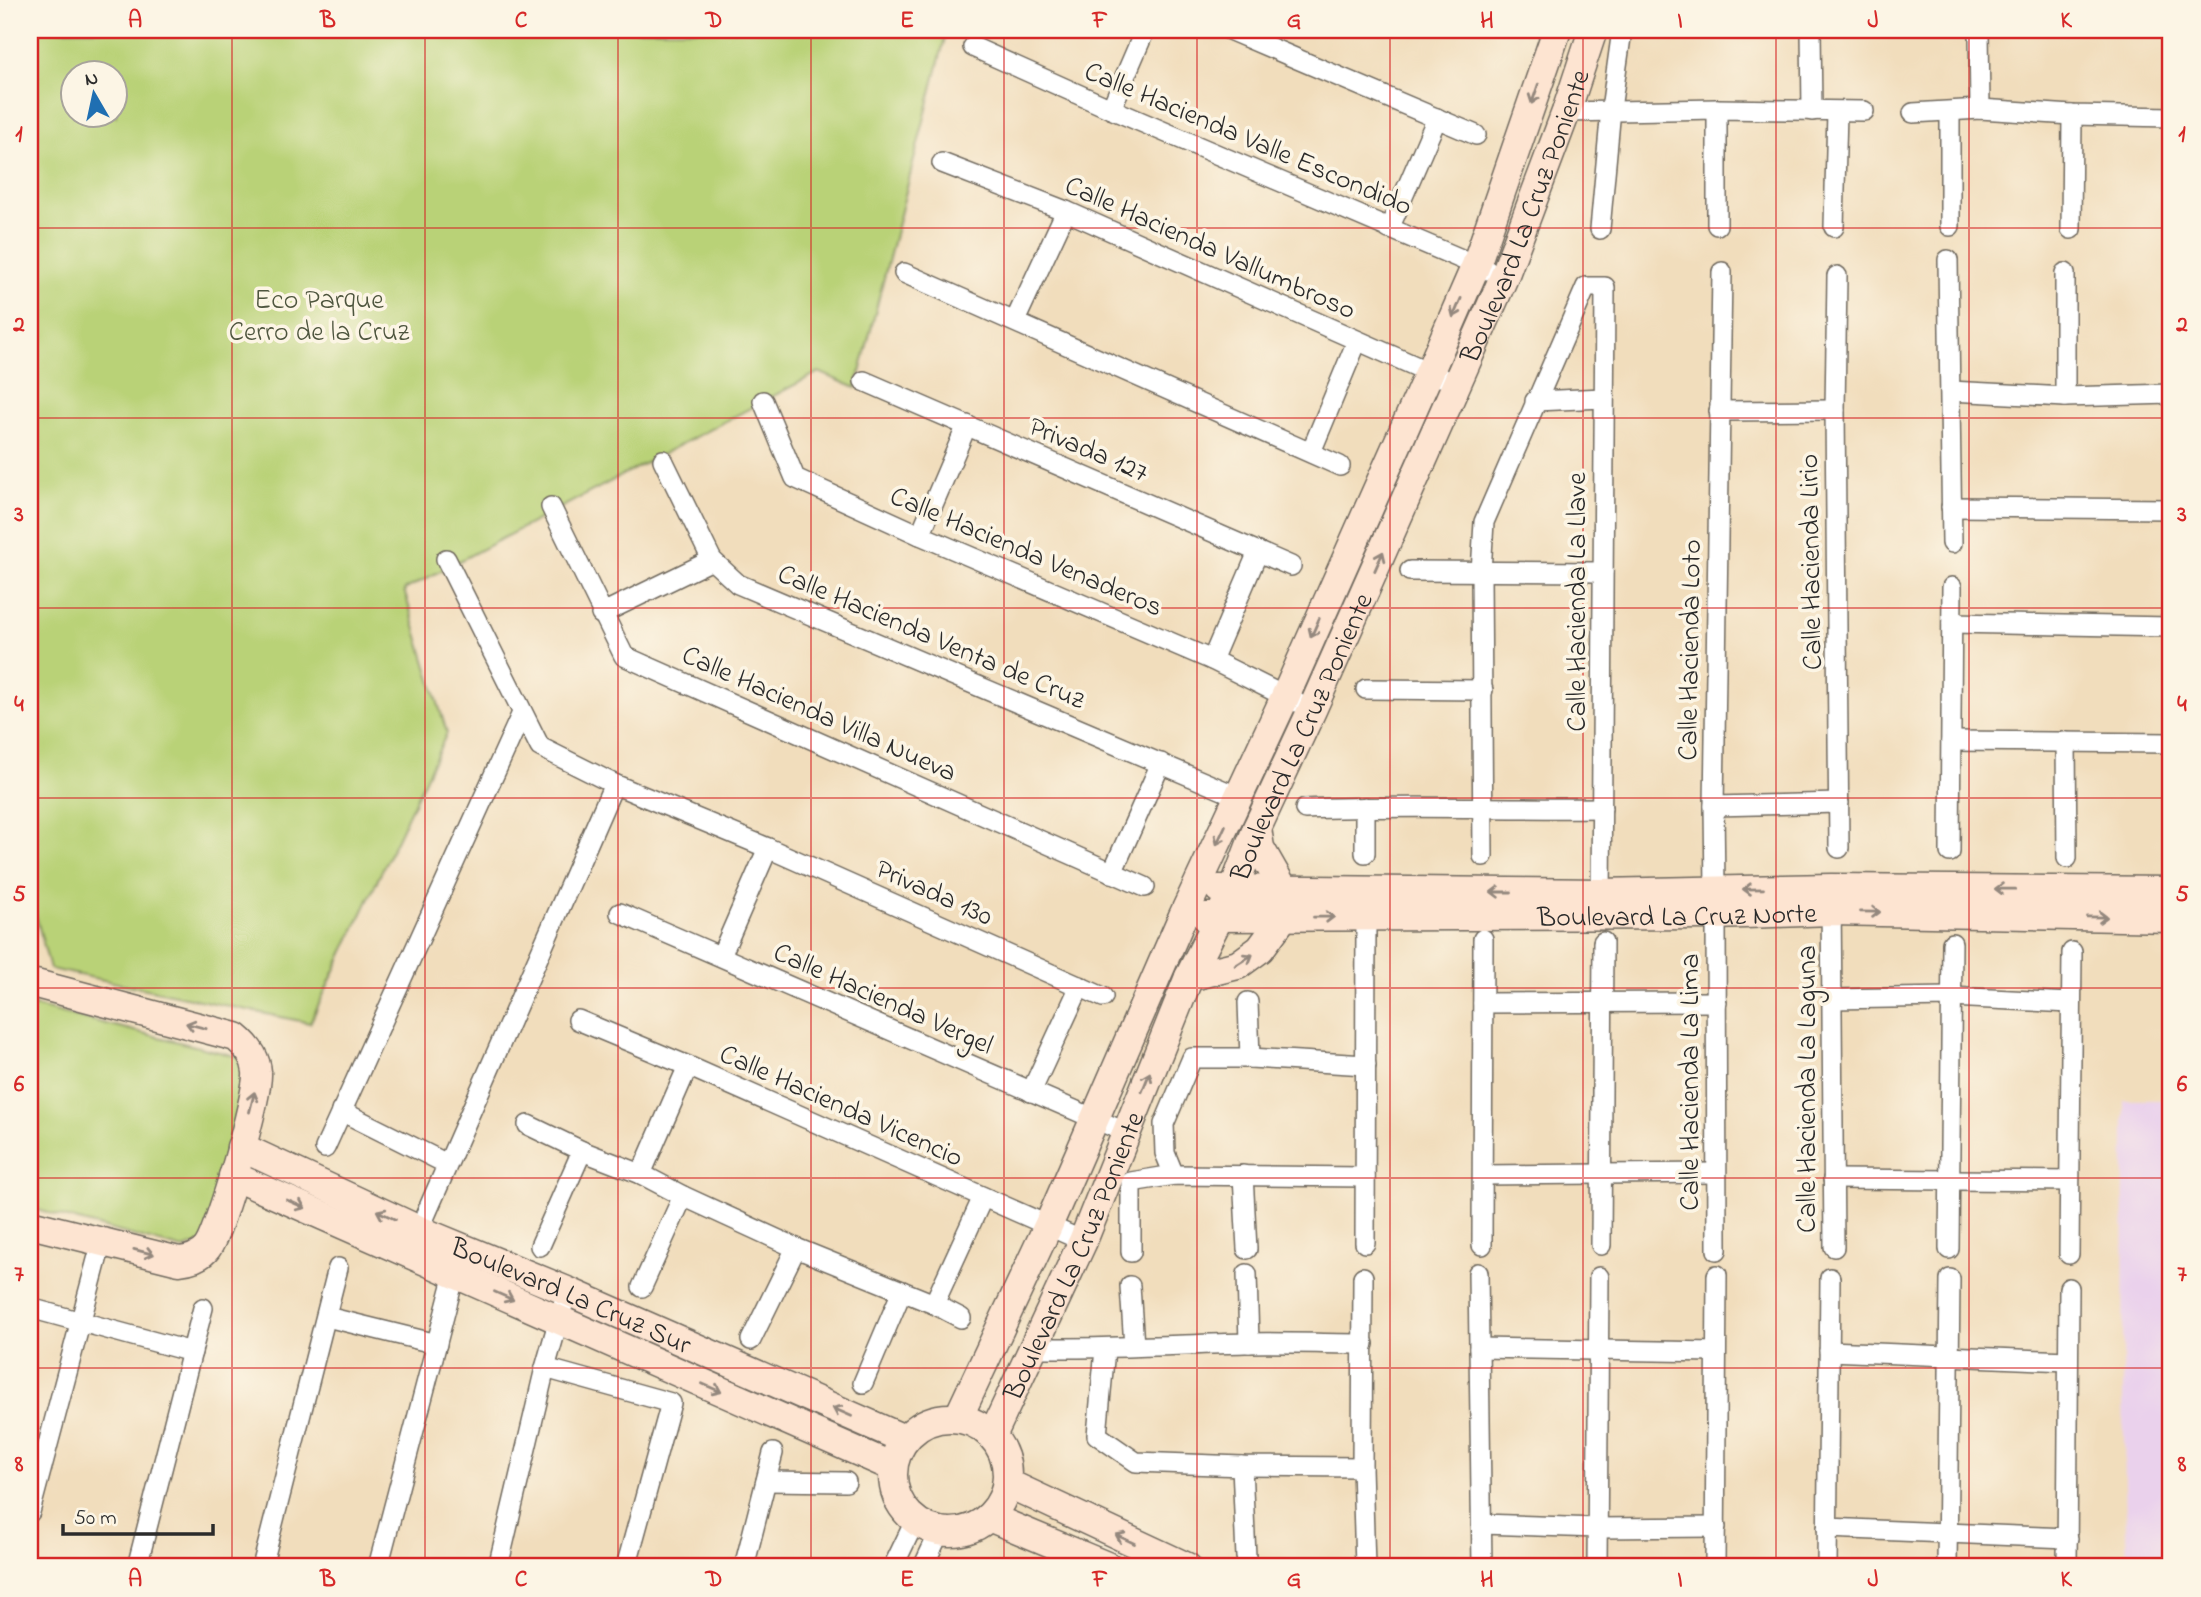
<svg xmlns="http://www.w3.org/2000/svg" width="2201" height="1597" font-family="'Indie Flower',sans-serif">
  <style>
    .built { fill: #ead1ec }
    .green { fill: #b9d277; stroke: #727e51; stroke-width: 2; fill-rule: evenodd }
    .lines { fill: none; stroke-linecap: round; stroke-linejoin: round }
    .street-casing { stroke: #70695e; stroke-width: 22 }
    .secondary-casing { stroke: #70695e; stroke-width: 31 }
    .street { stroke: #fff; stroke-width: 19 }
    .secondary { stroke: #fde4d1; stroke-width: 28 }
    .oneway { stroke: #94887e }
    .grid { fill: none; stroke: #d62828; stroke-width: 2; stroke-opacity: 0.55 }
    .labels { text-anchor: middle; stroke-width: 7; stroke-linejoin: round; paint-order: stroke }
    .street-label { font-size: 28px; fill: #2b2b2b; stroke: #fcf5e5 }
    .park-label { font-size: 28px; fill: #4e553e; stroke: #fcf5e5 }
    .neatline { fill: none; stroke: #d62828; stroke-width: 2.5 }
    .grid-label { font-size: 23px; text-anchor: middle; font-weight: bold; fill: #d62828 }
  </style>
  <rect width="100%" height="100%" fill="#fcf5e5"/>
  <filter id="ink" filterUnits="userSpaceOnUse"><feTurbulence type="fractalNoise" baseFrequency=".0143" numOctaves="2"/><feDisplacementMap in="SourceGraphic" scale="14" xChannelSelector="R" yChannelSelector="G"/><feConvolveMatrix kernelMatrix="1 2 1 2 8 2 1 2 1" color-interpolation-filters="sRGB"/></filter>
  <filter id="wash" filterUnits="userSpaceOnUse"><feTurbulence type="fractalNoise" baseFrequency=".00686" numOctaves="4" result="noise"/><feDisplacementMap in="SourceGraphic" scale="28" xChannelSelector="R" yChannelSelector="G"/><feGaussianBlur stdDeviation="1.57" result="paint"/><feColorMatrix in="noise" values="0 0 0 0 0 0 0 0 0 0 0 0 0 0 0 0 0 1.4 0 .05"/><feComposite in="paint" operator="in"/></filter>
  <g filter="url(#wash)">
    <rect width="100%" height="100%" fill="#f1ddbc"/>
    <path class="built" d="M2124,1100H2171V1567H2127L2123,1395Z"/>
    <g class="green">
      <path d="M30,30H947L856,388L819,372L404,590L447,733L310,1023L50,969L30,893ZM74,74H116V116H74Z"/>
      <path d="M30,1005L239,1057L249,1069L205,1242L183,1249L30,1208Z"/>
    </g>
  </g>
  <g filter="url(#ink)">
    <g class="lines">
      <defs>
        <g id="street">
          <path d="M1229,30L1476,135"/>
          <path d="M1811,30L1812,111"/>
          <path d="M1979,30L1980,109"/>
          <path d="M973,47L1111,109L1487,270"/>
          <path d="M1111,109L1145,30"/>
          <path d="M1566,112L1717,109L1864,111"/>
          <path d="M1913,113L1980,109L2072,115L2171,117"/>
          <path d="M942,163L1066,211L1440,377"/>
          <path d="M1717,225V109"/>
          <path d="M1950,226V112"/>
          <path d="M1834,227L1837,112"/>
          <path d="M1389,229L1437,118"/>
          <path d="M1600,229L1611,109L1622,30"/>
          <path d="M2071,229L2072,115"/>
          <path d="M1948,260L1952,543"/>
          <path d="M904,273L1340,466"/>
          <path d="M1837,276L1835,410L1839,848"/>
          <path d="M1015,321L1066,211"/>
          <path d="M864,381L1291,566"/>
          <path d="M1950,391L2065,397L2171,394"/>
          <path d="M2065,397V273"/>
          <path d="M763,401L795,478L920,535L1212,660L1296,702"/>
          <path d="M1535,401L1604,398"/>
          <path d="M1719,411L1835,410"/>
          <path d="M1311,452L1357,341"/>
          <path d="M663,460L712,560L738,584L1239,797"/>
          <path d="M551,507L624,656L1145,887"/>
          <path d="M1951,507L2171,509"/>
          <path d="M920,535L967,425"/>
          <path d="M446,559L540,747L614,784L768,848L1103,997"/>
          <path d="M1410,571L1603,572"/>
          <path d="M601,614L712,560"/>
          <path d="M1952,623L2171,627"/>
          <path d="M1212,660L1258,552"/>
          <path d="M1366,689L1483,690"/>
          <path d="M1951,741L2171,743"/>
          <path d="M2066,742L2067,858"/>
          <path d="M1714,806L1839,803"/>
          <path d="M1365,807V853"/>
          <path d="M1305,809C1404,805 1503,809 1602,808"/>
          <path d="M1950,852L1952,587"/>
          <path d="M1483,856L1481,572L1484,522L1586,287H1605L1601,903"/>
          <path d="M1112,873L1161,763"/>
          <path d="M1715,890L1714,806L1722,272"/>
          <path d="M1831,898L1834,1247"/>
          <path d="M620,913L1125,1132"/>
          <path d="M1716,915L1717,1250"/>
          <path d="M721,956L768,848"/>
          <path d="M1832,999L1950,997L2071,1003"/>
          <path d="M1248,1002L1250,1058"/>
          <path d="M1483,1003L1717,1002"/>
          <path d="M578,1020L688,1066L1083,1241"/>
          <path d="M1031,1092L1080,986"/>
          <path d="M341,1111L447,1164"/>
          <path d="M528,1125L582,1151L641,1174L683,1196L796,1248L934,1304L961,1318"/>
          <path d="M325,1148L522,713"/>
          <path d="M641,1174L688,1066"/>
          <path d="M1174,1175L1165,1153L1164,1124L1192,1058H1250L1366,1065"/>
          <path d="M1243,1175L1247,1249"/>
          <path d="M1483,1175L1716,1173"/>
          <path d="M1833,1179L2069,1181"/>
          <path d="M419,1230L614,784"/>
          <path d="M1365,1243L1366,916"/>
          <path d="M1482,1245L1483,939"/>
          <path d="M1601,1245L1603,942"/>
          <path d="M540,1246L582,1151"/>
          <path d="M1949,1249L1952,943"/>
          <path d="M1131,1252V1182L1174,1175L1365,1177"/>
          <path d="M2069,1254L2072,952"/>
          <path d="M1478,1273L1482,1567"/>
          <path d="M1247,1274L1249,1343"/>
          <path d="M1363,1277L1362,1467L1365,1567"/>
          <path d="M1130,1286L1134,1346"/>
          <path d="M642,1287L683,1196"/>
          <path d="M934,1304L983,1197"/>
          <path d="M30,1308L192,1352"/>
          <path d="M327,1317L437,1344"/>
          <path d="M751,1340L796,1248"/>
          <path d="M1035,1348C1105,1349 1175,1345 1245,1343C1284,1342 1324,1344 1364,1344"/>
          <path d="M1479,1348L1716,1352"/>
          <path d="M1105,1349L1097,1435L1136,1462L1242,1466L1362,1467"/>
          <path d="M1829,1351L2068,1361"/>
          <path d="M545,1368L671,1403L626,1567"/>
          <path d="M863,1383L902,1291"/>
          <path d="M1242,1466L1246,1557"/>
          <path d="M766,1481L846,1482"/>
          <path d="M30,1512L102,1241"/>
          <path d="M1482,1524L1597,1528L1716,1527"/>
          <path d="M1827,1528L2068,1538"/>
          <path d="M137,1567L203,1308"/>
          <path d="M262,1567L338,1268"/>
          <path d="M378,1567L455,1274"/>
          <path d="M498,1567L545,1368L567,1291"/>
          <path d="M744,1567L773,1453"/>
          <path d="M893,1567L915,1521"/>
          <path d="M923,1567L940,1531"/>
          <path d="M1597,1567L1599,1277"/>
          <path d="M1715,1567L1717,1275"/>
          <path d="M1827,1567L1830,1278"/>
          <path d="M1947,1567L1950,1279"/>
          <path d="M2067,1567L2069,1288"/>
        </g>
        <g id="secondary">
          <path d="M1219,889L1601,893L1831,888L2171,891"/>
          <path id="s1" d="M1206,917L1716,915L1831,911L2171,918"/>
          <path d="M1189,977L1238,965L1260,949L1283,918L1284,890L1260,848L1257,828"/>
          <path d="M30,985L36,984L236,1037C247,1046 256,1057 257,1072C259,1094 220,1231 207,1248C200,1257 190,1260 179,1261L30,1224"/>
          <path id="s2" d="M241,1147L419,1230L567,1291L904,1439"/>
          <path d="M233,1176L893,1467"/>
          <circle cx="950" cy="1475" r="57"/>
          <path d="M958,1418L1048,1226L1182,918L1285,697L1429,373L1476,265L1557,30"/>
          <path id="s3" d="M992,1436L1083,1241L1189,977L1234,888L1257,828L1312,710L1504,277L1566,112L1593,30"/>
          <path d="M1007,1483L1187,1567"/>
          <path d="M989,1517L1109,1567"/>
        </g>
      </defs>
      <use href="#street" class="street-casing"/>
      <use href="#secondary" class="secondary-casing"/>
      <use href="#street" class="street"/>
      <use href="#secondary" class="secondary"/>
    </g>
    <defs><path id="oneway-shaft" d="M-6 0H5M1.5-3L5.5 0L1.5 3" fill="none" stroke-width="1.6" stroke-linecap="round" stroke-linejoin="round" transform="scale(1.75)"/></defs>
    <g class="oneway">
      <use href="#oneway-shaft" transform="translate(1535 94) rotate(109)"/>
      <use href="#oneway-shaft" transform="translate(1457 308) rotate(113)"/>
      <use href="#oneway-shaft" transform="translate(1379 561) rotate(-66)"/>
      <use href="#oneway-shaft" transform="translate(1315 628) rotate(114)"/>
      <use href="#oneway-shaft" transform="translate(1221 835) rotate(115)"/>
      <use href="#oneway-shaft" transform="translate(1753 889) rotate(179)"/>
      <use href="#oneway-shaft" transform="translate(2005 889) rotate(-179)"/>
      <use href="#oneway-shaft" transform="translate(1501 892) rotate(-180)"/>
      <use href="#oneway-shaft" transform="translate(1870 912) rotate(1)"/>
      <use href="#oneway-shaft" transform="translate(1324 917) rotate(-1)"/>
      <use href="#oneway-shaft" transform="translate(2097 917) rotate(1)"/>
      <use href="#oneway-shaft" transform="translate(1244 960) rotate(-32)"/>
      <use href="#oneway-shaft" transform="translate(196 1026) rotate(-165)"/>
      <use href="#oneway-shaft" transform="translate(1146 1082) rotate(-68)"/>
      <use href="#oneway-shaft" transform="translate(252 1102) rotate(-76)"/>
      <use href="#oneway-shaft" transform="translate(296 1204) rotate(24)"/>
      <use href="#oneway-shaft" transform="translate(386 1215) rotate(-155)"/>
      <use href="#oneway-shaft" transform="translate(144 1252) rotate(14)"/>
      <use href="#oneway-shaft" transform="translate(504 1296) rotate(24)"/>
      <use href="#oneway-shaft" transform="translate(712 1388) rotate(24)"/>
      <use href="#oneway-shaft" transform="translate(842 1412) rotate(-156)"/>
      <use href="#oneway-shaft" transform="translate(1125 1539) rotate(-155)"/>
    </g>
  </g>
  <path class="grid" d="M232,30V1567M425,30V1567M618,30V1567M811,30V1567M1004,30V1567M1197,30V1567M1390,30V1567M1583,30V1567M1776,30V1567M1969,30V1567M30,228H2171M30,418H2171M30,608H2171M30,798H2171M30,988H2171M30,1178H2171M30,1368H2171"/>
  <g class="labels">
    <g class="street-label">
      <text transform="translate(1249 137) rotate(23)" y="10">Calle Hacienda Valle Escondido</text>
      <text dy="10" stroke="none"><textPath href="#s3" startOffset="1332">Boulevard La Cruz Poniente</textPath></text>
      <text transform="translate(1211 246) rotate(24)" y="10">Calle Hacienda Vallumbroso</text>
      <text transform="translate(1089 448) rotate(23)" y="10">Privada 127</text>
      <text transform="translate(1027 550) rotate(23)" y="10">Calle Hacienda Venaderos</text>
      <text transform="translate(1809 562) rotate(-91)" y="10">Calle Hacienda Lirio</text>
      <text transform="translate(1575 602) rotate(-90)" y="10">Calle Hacienda La Llave</text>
      <text transform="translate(932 635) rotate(23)" y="10">Calle Hacienda Venta de Cruz</text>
      <text transform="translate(1688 650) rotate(-89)" y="10">Calle Hacienda Loto</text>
      <text transform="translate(820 712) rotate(24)" y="10">Calle Hacienda Villa Nueva</text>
      <text dy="10" stroke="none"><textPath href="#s3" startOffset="765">Boulevard La Cruz Poniente</textPath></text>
      <text transform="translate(935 891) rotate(24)" y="10">Privada 130</text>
      <text dy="10" stroke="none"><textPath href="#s1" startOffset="471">Boulevard La Cruz Norte</textPath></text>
      <text transform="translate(884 997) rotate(24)" y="10">Calle Hacienda Vergel</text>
      <text transform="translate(1688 1082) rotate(-90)" y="10">Calle Hacienda La Lima</text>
      <text transform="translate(1805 1089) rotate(-90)" y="10">Calle Hacienda La Laguna</text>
      <text transform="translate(842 1104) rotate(24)" y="10">Calle Hacienda Vicencio</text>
      <text dy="10" stroke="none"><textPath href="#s3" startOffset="198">Boulevard La Cruz Poniente</textPath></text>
      <text dy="10" stroke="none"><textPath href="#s2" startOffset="362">Boulevard La Cruz Sur</textPath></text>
    </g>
    <g class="park-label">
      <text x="319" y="308">Eco Parque<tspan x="319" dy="32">Cerro de la Cruz</tspan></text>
    </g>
  </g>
  <rect width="2201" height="1597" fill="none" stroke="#fcf5e5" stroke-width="77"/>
  <g transform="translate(94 94) rotate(351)"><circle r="33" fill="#fcf5e5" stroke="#a8a49b" stroke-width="2"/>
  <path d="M0-5L12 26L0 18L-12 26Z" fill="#1f6fb2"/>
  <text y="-10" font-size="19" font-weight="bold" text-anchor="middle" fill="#2b2b2b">N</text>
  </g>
  <path d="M63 1524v10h150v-10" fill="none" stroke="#2b2b2b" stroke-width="3.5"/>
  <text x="74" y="1524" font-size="21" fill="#2b2b2b" stroke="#fcf5e5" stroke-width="5" paint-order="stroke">50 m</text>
  <rect x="38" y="38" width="2124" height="1520" class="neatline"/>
  <g class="grid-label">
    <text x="135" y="27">A</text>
    <text x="328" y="27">B</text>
    <text x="521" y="27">C</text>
    <text x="714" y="27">D</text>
    <text x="907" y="27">E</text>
    <text x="1100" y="27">F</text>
    <text x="1294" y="27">G</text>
    <text x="1487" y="27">H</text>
    <text x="1680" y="27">I</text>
    <text x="1873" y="27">J</text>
    <text x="2066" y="27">K</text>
    <text x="19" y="141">1</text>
    <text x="2182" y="141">1</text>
    <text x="19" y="331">2</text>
    <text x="2182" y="331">2</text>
    <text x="19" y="521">3</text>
    <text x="2182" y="521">3</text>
    <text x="19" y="711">4</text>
    <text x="2182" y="711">4</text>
    <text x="19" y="901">5</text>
    <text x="2182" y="901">5</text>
    <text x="19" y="1091">6</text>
    <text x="2182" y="1091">6</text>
    <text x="19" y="1281">7</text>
    <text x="2182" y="1281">7</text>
    <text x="19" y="1471">8</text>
    <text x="2182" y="1471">8</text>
    <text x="135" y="1586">A</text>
    <text x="328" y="1586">B</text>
    <text x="521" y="1586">C</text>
    <text x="714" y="1586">D</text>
    <text x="907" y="1586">E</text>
    <text x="1100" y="1586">F</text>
    <text x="1294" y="1586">G</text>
    <text x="1487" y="1586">H</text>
    <text x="1680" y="1586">I</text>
    <text x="1873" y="1586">J</text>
    <text x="2066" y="1586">K</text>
  </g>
</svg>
